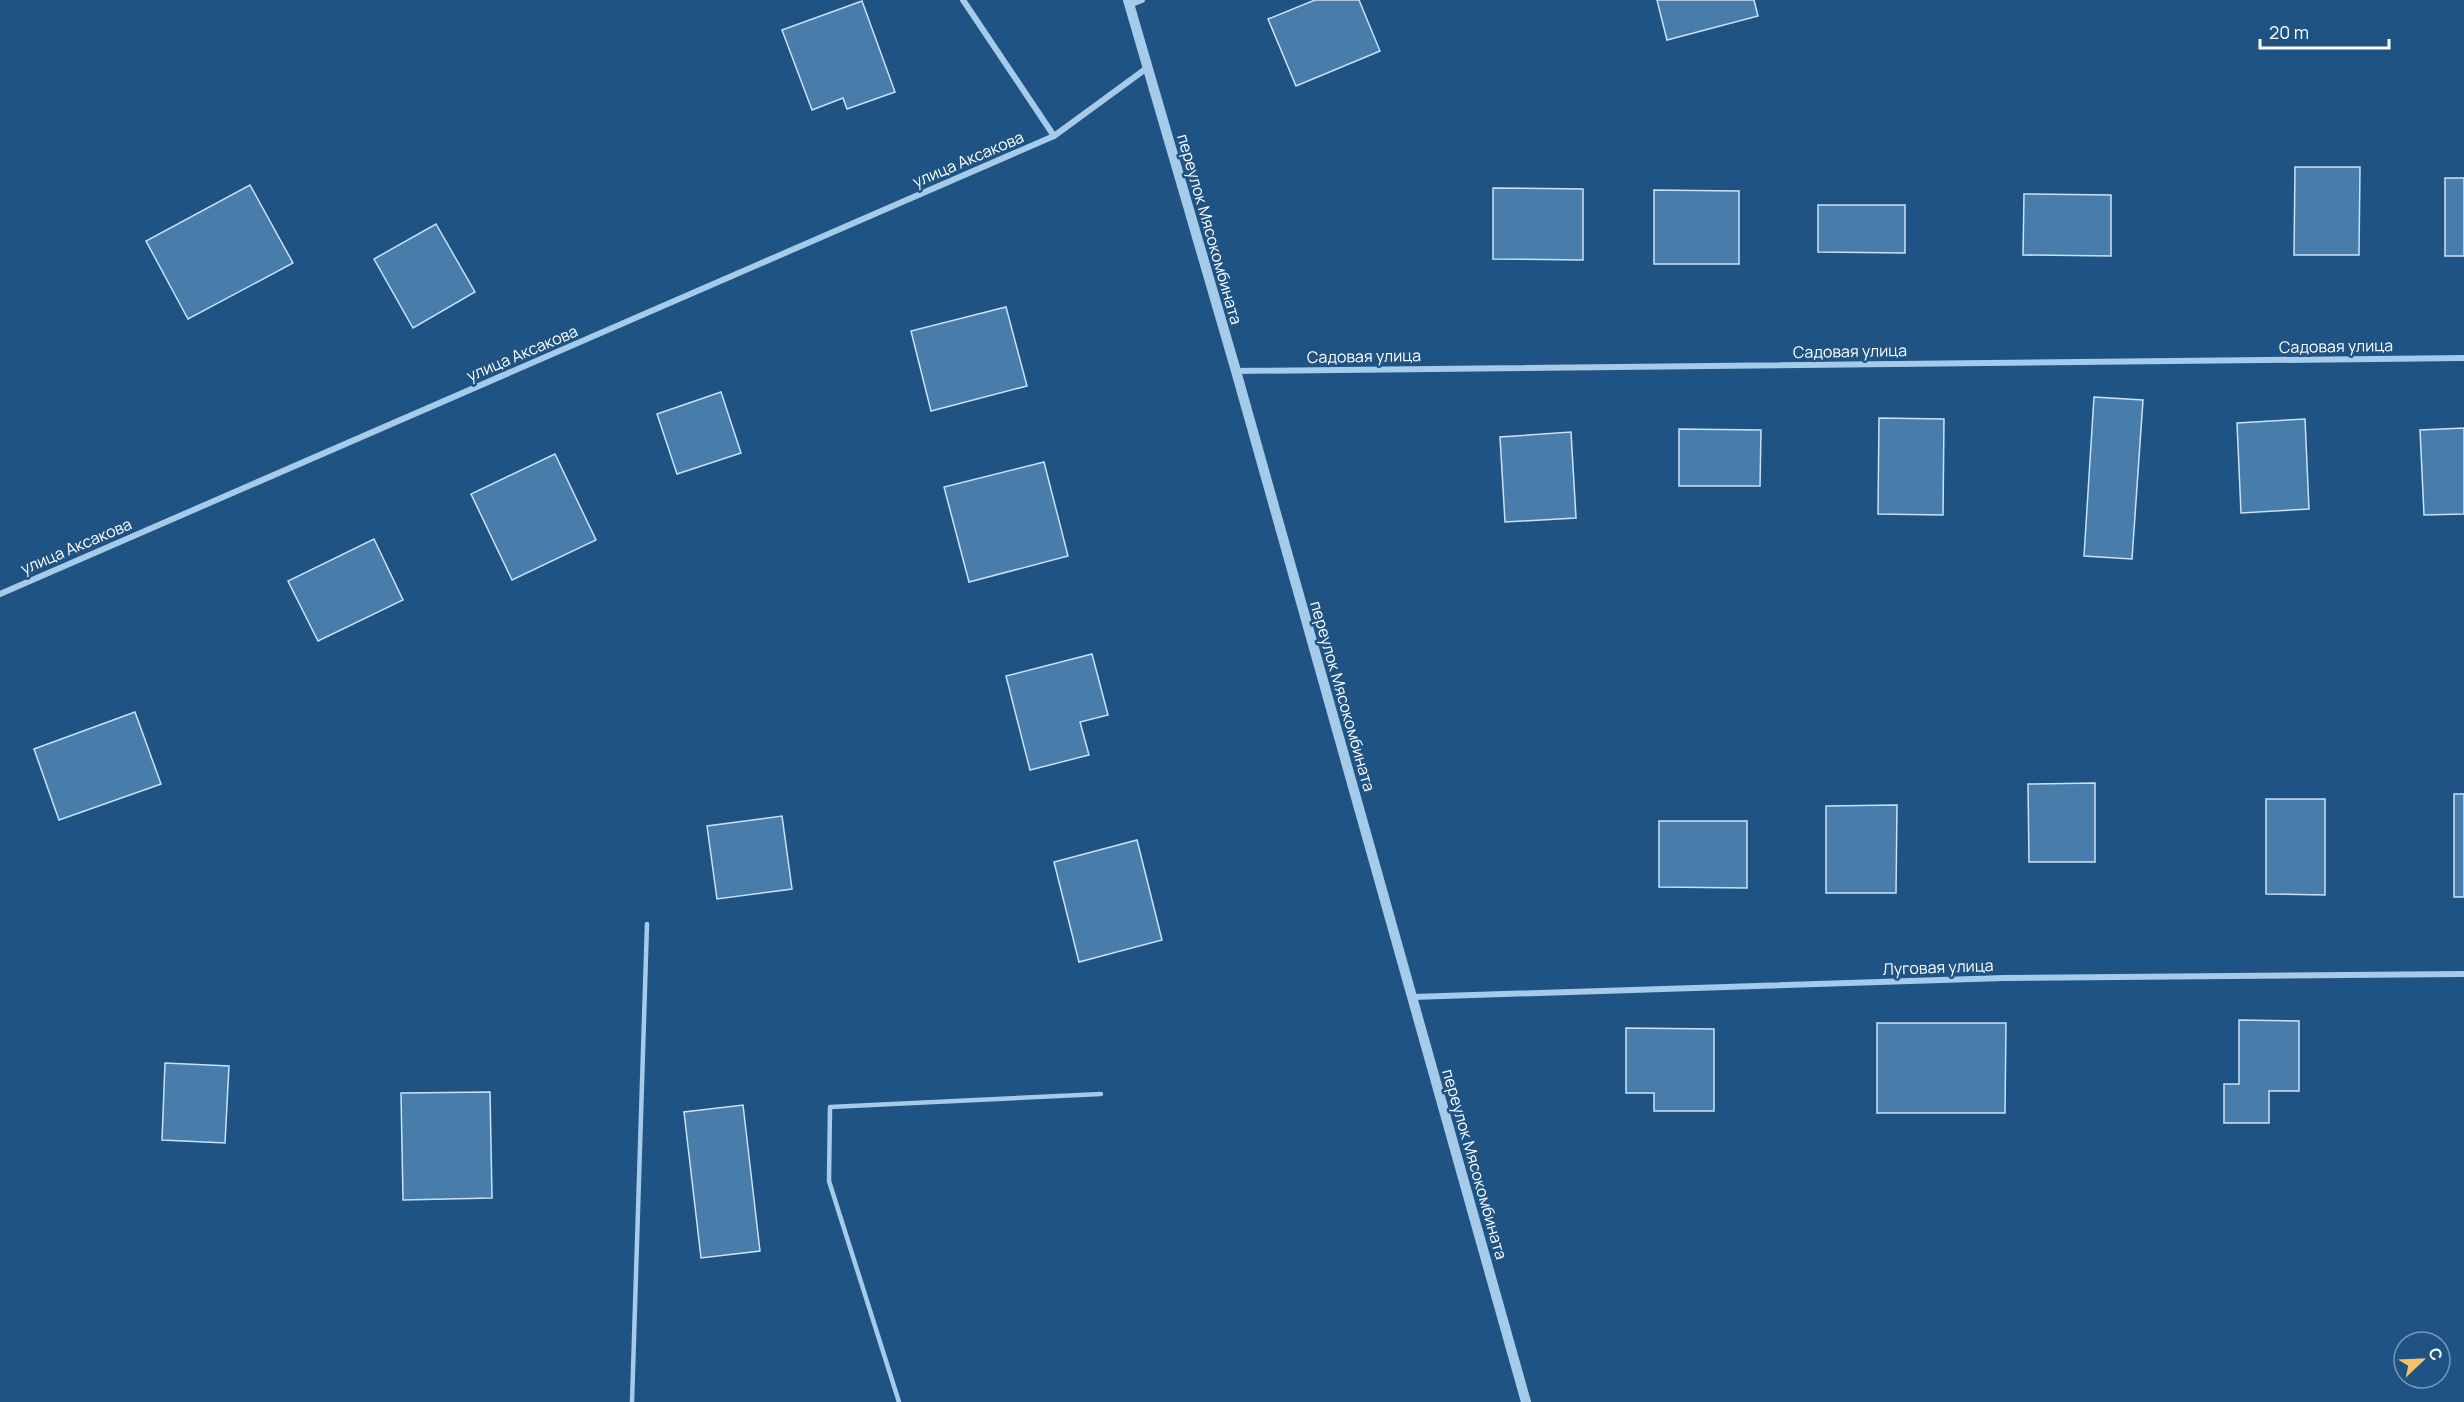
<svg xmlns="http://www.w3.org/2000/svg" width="2464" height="1402" font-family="Manrope,sans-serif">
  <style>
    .building { fill: #487cab; stroke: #cae2f7; stroke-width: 1.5 }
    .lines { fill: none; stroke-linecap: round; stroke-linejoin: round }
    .service { stroke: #a6cae9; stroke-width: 4.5 }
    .minor { stroke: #a6cae9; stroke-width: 6 }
    .tertiary { stroke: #a6cae9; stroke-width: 10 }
    .labels { text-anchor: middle; stroke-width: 5; stroke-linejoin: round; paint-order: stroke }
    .street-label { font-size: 16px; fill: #fff; stroke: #1f5383 }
  </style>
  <rect width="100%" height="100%" fill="#1f5383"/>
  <g class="building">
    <path d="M1315,0H1359L1380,51L1296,86L1268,19Z"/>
    <path d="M1657,0H1754L1758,16L1667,40Z"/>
    <path d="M862,1L895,92L847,109L843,98L812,110L782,30Z"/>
    <path d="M2295,167H2360L2359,255H2294Z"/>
    <rect x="2445" y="178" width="19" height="78"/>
    <path d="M250,185L293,263L188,319L146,241Z"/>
    <path d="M1493,188L1583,189V260L1493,259Z"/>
    <path d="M1654,190L1739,191V264H1654Z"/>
    <path d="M2024,194L2111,195V256L2023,255Z"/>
    <path d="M1818,205H1905V253L1818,252Z"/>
    <path d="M436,224L475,292L413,328L374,259Z"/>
    <path d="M1006,307L1027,386L931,411L911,331Z"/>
    <path d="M721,392L741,453L677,474L657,414Z"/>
    <path d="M2094,397L2143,400L2132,559L2084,556Z"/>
    <path d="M1879,418L1944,419L1943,515L1878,514Z"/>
    <path d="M2305,419L2309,509L2241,513L2237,423Z"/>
    <path d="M2464,428V514L2424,515L2420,430Z"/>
    <path d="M1679,429L1761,430L1760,486H1679Z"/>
    <path d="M1571,432L1576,518L1505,522L1500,437Z"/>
    <path d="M555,454L596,540L512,580L471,494Z"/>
    <path d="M1044,462L1068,556L969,582L944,487Z"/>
    <path d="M374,539L403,600L318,641L288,581Z"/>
    <path d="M1092,654L1108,715L1080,722L1089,755L1030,770L1006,676Z"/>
    <path d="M135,712L161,784L59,820L34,749Z"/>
    <path d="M2095,783V862H2029L2028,784Z"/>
    <rect x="2454" y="794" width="10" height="103"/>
    <path d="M2266,799H2325V895L2266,894Z"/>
    <path d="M1897,805L1896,893H1826V806Z"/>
    <path d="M782,816L792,889L717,899L707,826Z"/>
    <path d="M1659,821H1747V888L1659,887Z"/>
    <path d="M1137,840L1162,940L1079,962L1054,862Z"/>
    <path d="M2239,1020L2299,1021V1091H2269V1123H2224V1084H2239Z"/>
    <path d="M1877,1023H2006L2005,1113H1877Z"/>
    <path d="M1626,1028L1714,1029V1111H1654V1093H1626Z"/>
    <path d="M165,1063L229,1066L225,1143L162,1140Z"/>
    <path d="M490,1092L492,1198L403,1200L401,1093Z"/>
    <path d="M743,1105L760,1251L701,1258L684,1112Z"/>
  </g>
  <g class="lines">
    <g class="service">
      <path d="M632,1402L647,924"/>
      <path d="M899,1402L829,1181L830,1107L1101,1094"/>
    </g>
    <g class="minor">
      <path d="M963,0L1054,136L1147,68"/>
      <path d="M1129,5L1142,0"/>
      <path d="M1236,371L2464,358"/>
      <path d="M0,594L1054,136"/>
      <path d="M1412,997L2004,978L2464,974"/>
    </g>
    <path class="tertiary" d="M1128,0L1236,371L1526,1402"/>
  </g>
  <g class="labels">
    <g class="street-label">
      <text transform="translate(968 159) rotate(-23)" y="6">улица Аксакова</text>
      <text transform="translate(1210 229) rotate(74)" y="6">переулок Мясокомбината</text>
      <text transform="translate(2336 346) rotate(-1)" y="6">Садовая улица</text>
      <text transform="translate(1850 351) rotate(-1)" y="6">Садовая улица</text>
      <text transform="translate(522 353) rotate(-23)" y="6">улица Аксакова</text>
      <text transform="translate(1364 356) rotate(-1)" y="6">Садовая улица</text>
      <text transform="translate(76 546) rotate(-23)" y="6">улица Аксакова</text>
      <text transform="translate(1343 696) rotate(74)" y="6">переулок Мясокомбината</text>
      <text transform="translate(1938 967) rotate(-2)" y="6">Луговая улица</text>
      <text transform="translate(1475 1164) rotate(74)" y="6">переулок Мясокомбината</text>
    </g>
  </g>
  <g transform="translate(2422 1360) rotate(67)"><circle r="28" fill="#1f5383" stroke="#7998b5" stroke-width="1.5"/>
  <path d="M0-4.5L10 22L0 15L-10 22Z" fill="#f7c266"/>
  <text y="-9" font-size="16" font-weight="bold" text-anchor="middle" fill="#ffffff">С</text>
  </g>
  <path d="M2260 39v9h129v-9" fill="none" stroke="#ffffff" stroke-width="3"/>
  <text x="2269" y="39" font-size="18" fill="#ffffff" stroke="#1f5383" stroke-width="4.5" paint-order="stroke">20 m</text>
</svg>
